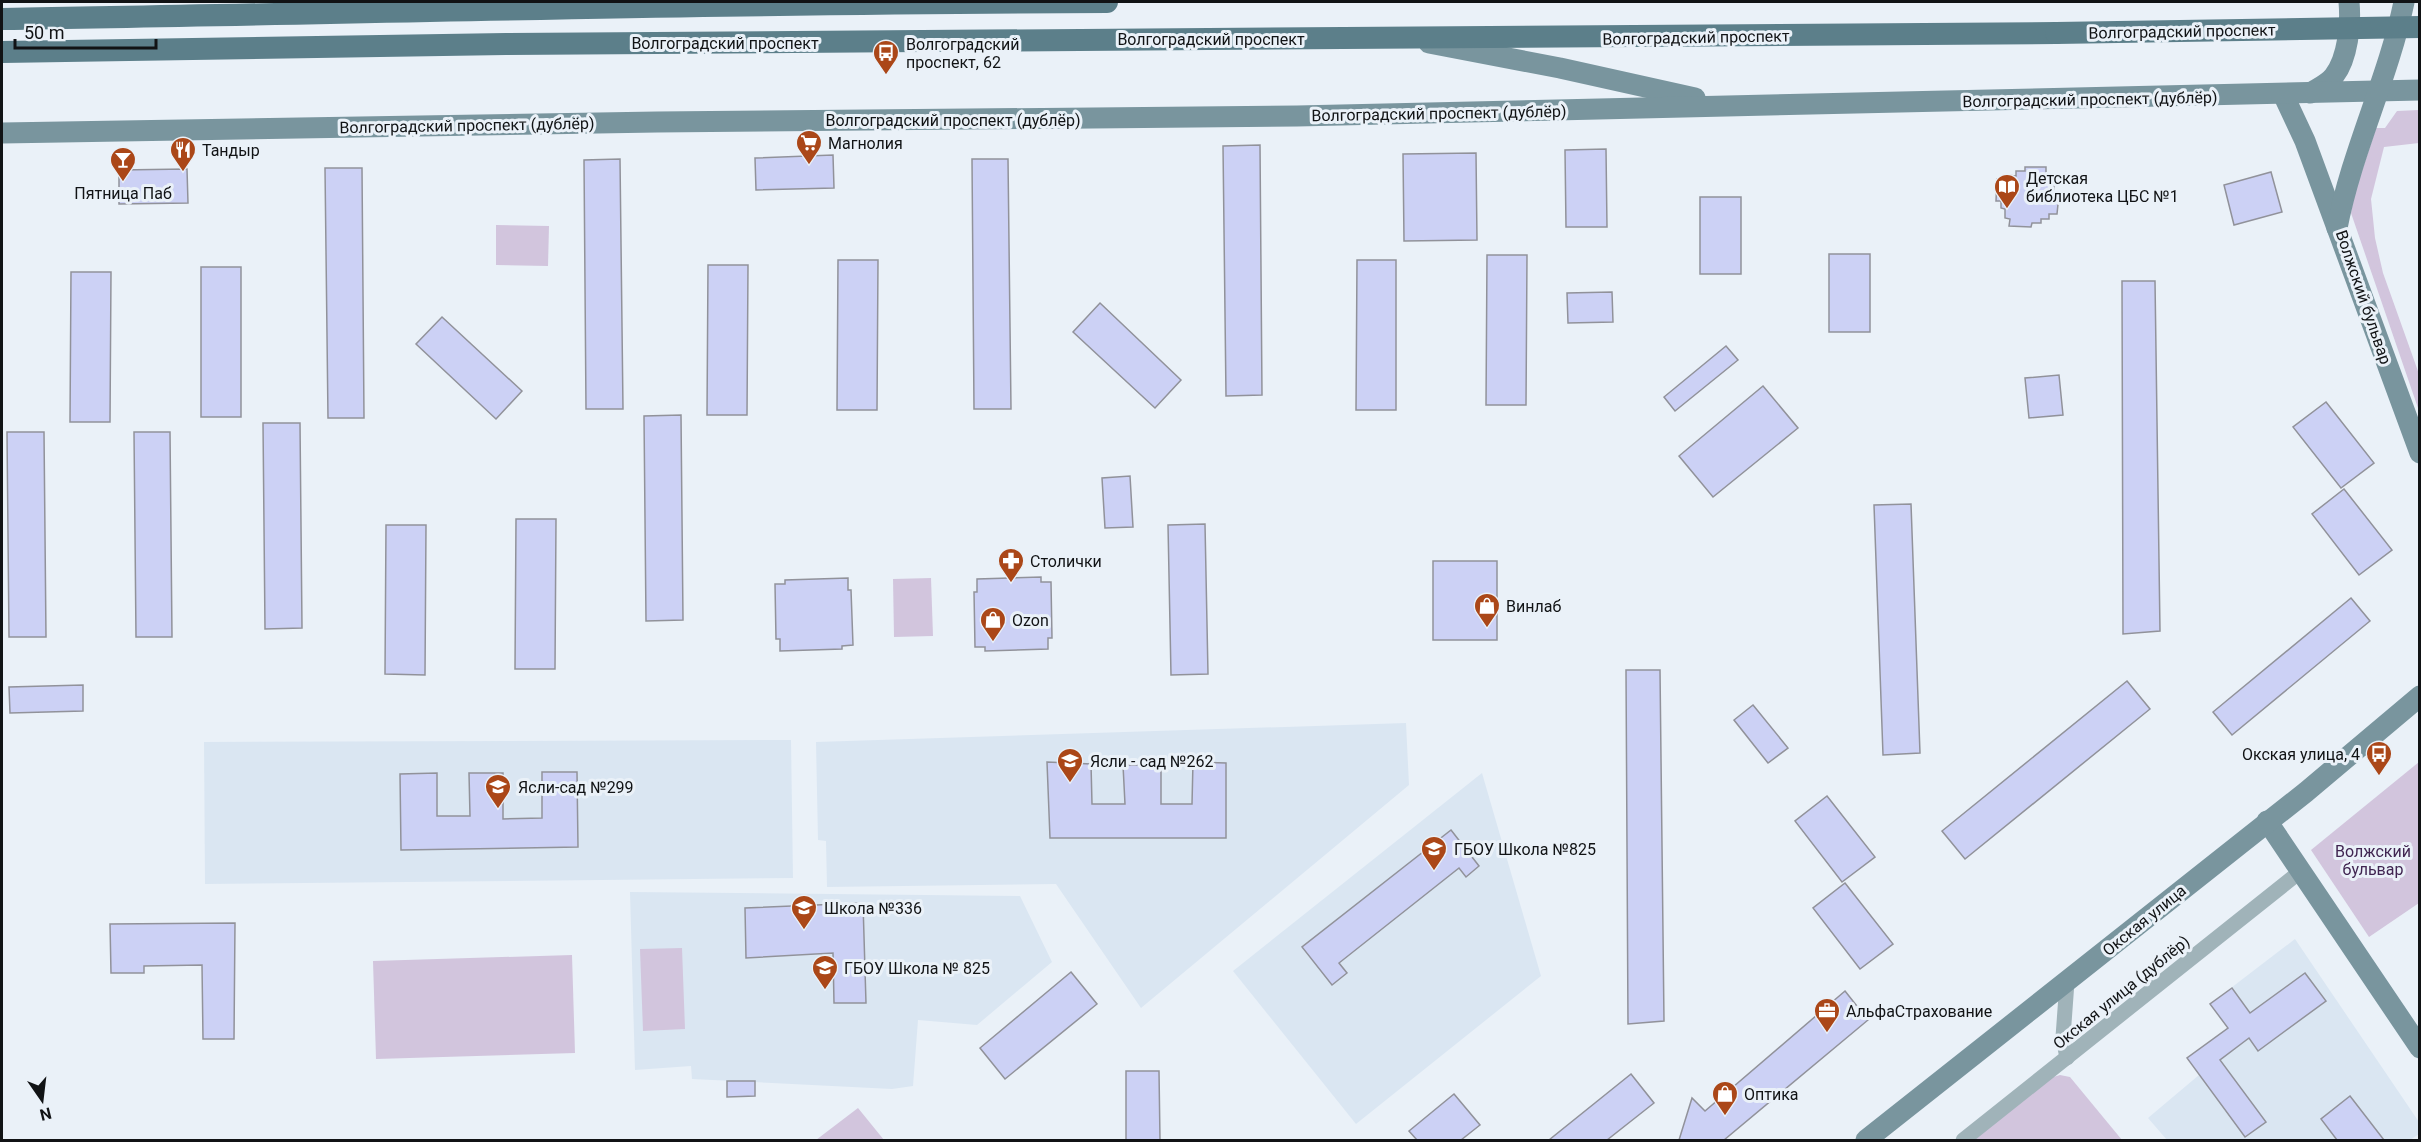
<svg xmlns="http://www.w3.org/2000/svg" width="2421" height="1142" font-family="Roboto,sans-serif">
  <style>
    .built { fill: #dae6f2 }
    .green { fill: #d2c5dd }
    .building { fill: #ccd1f5; stroke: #91929a; stroke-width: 1.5 }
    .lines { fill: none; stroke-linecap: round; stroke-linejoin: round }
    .street { stroke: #a0b3b9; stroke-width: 15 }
    .secondary { stroke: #79959e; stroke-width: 21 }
    .primary { stroke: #5c7f8a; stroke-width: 22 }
    .primary-bridge { stroke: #5c7f8a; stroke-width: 22 }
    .labels { text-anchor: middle; stroke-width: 6; stroke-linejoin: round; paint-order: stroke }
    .street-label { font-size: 16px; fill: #111315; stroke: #eaf1f8 }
    .poi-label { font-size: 16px; fill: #111315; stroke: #eaf1f8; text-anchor: start }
    .park-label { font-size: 16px; fill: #402551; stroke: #eaf1f8 }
  </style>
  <rect width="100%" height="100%" fill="#eaf1f8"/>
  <g class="built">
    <path d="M1406,723L1409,785L1141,1008L1056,884L827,887L826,841L818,840L816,742Z"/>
    <path d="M791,740L793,878L205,884L204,742Z"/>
    <path d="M1482,773L1541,976L1356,1124L1233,971Z"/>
    <path d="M630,892L1020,896L1052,962L977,1025L918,1020L913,1086L892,1089L692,1079L691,1066L635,1070Z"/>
    <path d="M2295,939L2419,1122V1134L2410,1140H2167L2148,1118L2199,1075L2187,1058L2228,1028L2210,1004Z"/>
  </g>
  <g class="green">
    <path d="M2419,110V143L2384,147L2371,199L2375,238L2383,273L2419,374V411L2351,213L2354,195L2376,128H2385L2397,111Z"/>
    <path d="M496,225L549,226L548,266L496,265Z"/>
    <path d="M931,578L933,636L894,637L893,579Z"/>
    <path d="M2419,762V903L2369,937L2311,850Z"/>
    <path d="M682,948L685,1029L643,1031L640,949Z"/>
    <path d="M572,955L575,1053L376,1059L373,961Z"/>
    <path d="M2060,1075L2070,1077L2122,1140H1974L2050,1078Z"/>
    <path d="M858,1108L884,1140H816Z"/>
  </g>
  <g class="building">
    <path d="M1260,145L1262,395L1226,396L1223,146Z"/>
    <path d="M1606,149L1607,227H1566L1565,150Z"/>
    <path d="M1476,153L1477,240L1404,241L1403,154Z"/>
    <path d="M833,155L834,188L756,190L755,158Z"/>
    <path d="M620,159L623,409H586L584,160Z"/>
    <path d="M972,159H1008L1011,409H974Z"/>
    <path d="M2025,167H2046V175H2050V184H2054V194H2059L2057,214H2049V219H2041V223H2032L2031,227L2009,226L2010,219L2005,218V209L2001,208V201H1996L1997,179L2007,180V175L2016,176V171H2025Z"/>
    <path d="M325,168H362L364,418H328Z"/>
    <path d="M187,169L188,203L119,204V170Z"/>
    <path d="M2271,172L2282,212L2234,225L2224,185Z"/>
    <rect x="1700" y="197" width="41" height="77"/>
    <rect x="1829" y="254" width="41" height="78"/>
    <path d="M1487,255H1527L1526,405H1486Z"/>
    <path d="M838,260H878L877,410H837Z"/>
    <path d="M1357,260H1396V410H1356Z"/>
    <path d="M708,265H748L747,415H707Z"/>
    <rect x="201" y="267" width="40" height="150"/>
    <path d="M71,272H111L110,422H70Z"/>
    <path d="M2122,281H2155L2160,631L2123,634Z"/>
    <path d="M1612,292L1613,322L1568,323L1567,293Z"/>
    <path d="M1100,303L1181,380L1155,408L1073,332Z"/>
    <path d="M442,317L522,391L496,419L416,344Z"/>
    <path d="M1726,346L1738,360L1675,411L1664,397Z"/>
    <path d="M2059,375L2063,415L2029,418L2025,378Z"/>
    <path d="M1763,386L1798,428L1713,497L1679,456Z"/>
    <path d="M2326,402L2374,463L2341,488L2293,427Z"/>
    <path d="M681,415L683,620L646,621L644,416Z"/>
    <path d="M263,423H300L302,628L265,629Z"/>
    <path d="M7,432H44L46,637H9Z"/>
    <path d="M134,432H170L172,637H136Z"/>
    <path d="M1130,476L1133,527L1105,528L1102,478Z"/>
    <path d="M2344,489L2392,550L2359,575L2312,514Z"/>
    <path d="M1911,504L1920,753L1883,755L1874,505Z"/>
    <path d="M516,519H556L555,669H515Z"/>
    <path d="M1205,524L1208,674L1171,675L1168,525Z"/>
    <path d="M386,525H426L425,675L385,674Z"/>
    <rect x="1433" y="561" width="64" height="79"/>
    <path d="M1041,577V582H1051L1052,638H1048V649L985,651V647H975L974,592H977V579Z"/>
    <path d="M848,578V590H851L853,645L842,646V649L780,651V639H776L775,584H785V580Z"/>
    <path d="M2351,598L2370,621L2232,735L2213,712Z"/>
    <path d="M1626,670H1660L1664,1021L1628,1024Z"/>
    <path d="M2127,681L2150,709L1965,859L1942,831Z"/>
    <path d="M83,685V711L10,713L9,687Z"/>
    <path d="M1753,705L1788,748L1768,763L1734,720Z"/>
    <path d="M1047,762L1091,764L1092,804H1125L1123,765H1161V804H1192L1193,762L1226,763V838H1050Z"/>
    <path d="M542,772H577L578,847L401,850L400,774L437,773V816H470L469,773H503V819L542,818Z"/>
    <path d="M1827,796L1875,857L1842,882L1795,821Z"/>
    <path d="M1451,830L1479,866L1466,877L1459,868L1339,963L1347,973L1332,985L1302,947Z"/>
    <path d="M1845,883L1893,944L1860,969L1813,908Z"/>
    <path d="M863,903L866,1003H834L833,953L746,958L745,908Z"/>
    <path d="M235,923L234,1039H203L202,965L144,966V973H111L110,924Z"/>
    <path d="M1071,972L1097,1004L1005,1079L980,1048Z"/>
    <path d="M2305,973L2326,1001L2258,1051L2249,1038L2220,1060L2266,1122L2245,1137L2187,1058L2228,1028L2210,1004L2232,988L2250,1013Z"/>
    <path d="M1845,991L1868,1020L1724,1140H1679L1692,1098L1705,1111Z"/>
    <path d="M1126,1071H1159L1160,1140H1126Z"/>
    <path d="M1631,1074L1654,1103L1607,1140H1549Z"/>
    <path d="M727,1081H755V1096L727,1097Z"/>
    <path d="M1454,1094L1480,1125L1461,1140H1417L1409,1131Z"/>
    <path d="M2350,1096L2384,1140H2337L2321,1119Z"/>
  </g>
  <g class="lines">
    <g class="street">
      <path d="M2067,1058L2063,1037L2067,982"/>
      <path d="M1963,1140L2301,871"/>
    </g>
    <g class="secondary">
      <path d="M1429,43L1560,68L1695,98"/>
      <path d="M2310,93C2318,88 2328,84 2334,76C2348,58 2351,24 2349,2"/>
      <path d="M2283,94L2305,141L2420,453"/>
      <path d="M2,133L657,122L1297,116L2420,90"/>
      <path d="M2337,228C2352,150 2388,79 2404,2"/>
      <path d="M2267,821L2420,1048"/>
      <path d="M1866,1140L2306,792L2420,696"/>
    </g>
    <g class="primary">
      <path d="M2,19C370,13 739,3 1107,2"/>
      <path d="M2,52L506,44L2056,33"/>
    </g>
    <path class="primary-bridge" d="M2056,33L2420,27"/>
  </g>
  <defs>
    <symbol id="bus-pin" viewBox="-11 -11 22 30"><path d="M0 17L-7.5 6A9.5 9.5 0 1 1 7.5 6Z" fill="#ab4718" stroke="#eaf1f8"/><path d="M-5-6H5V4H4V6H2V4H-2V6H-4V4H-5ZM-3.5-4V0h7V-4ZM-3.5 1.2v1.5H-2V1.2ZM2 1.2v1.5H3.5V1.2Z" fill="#fff"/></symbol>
    <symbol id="supermarket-pin" viewBox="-11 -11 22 30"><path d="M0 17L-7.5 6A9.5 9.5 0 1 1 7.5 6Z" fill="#ab4718" stroke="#eaf1f8"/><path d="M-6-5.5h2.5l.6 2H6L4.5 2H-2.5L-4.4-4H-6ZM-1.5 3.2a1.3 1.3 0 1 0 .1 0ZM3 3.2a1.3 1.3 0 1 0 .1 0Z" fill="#fff"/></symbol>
    <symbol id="restaurant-pin" viewBox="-11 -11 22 30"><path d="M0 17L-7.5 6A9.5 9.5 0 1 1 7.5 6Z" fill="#ab4718" stroke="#eaf1f8"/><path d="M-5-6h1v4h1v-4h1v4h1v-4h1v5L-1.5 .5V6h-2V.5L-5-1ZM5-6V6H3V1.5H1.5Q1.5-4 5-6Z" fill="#fff"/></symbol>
    <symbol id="bar-pin" viewBox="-11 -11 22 30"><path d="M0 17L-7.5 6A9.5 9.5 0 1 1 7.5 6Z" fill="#ab4718" stroke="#eaf1f8"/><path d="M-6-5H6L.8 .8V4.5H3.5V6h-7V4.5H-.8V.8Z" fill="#fff"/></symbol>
    <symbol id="library-pin" viewBox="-11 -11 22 30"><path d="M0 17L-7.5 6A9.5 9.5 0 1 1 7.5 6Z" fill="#ab4718" stroke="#eaf1f8"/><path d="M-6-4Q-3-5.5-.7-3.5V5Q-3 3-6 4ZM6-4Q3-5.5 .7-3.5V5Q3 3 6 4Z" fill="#fff"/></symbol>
    <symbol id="pharmacy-pin" viewBox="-11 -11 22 30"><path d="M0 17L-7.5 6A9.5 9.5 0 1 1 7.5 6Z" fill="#ab4718" stroke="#eaf1f8"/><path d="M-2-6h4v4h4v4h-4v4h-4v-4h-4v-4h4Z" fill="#fff"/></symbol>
    <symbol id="shop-pin" viewBox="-11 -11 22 30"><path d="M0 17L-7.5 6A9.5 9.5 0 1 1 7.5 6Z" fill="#ab4718" stroke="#eaf1f8"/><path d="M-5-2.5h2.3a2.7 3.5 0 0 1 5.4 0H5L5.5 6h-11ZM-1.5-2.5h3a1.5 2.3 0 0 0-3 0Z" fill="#fff"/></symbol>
    <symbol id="school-pin" viewBox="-11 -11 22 30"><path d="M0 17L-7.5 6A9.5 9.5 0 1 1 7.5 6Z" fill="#ab4718" stroke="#eaf1f8"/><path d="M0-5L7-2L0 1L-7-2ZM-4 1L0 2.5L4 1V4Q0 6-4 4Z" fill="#fff"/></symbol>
    <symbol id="office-pin" viewBox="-11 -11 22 30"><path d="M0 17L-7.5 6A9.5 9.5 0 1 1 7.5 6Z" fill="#ab4718" stroke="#eaf1f8"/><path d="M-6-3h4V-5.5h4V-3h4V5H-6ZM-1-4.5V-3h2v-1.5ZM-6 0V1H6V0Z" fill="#fff"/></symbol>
  </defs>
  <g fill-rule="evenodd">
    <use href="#bus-pin" x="871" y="38" width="30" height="40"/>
    <use href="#supermarket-pin" x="794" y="128" width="30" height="40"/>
    <use href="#restaurant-pin" x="168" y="135" width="30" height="40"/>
    <use href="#bar-pin" x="108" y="145" width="30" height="40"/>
    <use href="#library-pin" x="1992" y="172" width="30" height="40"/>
    <use href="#pharmacy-pin" x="996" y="546" width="30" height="40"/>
    <use href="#shop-pin" x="1472" y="591" width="30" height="40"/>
    <use href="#shop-pin" x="978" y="605" width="30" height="40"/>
    <use href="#bus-pin" x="2364" y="739" width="30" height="40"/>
    <use href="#school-pin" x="1055" y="746" width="30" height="40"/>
    <use href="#school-pin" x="483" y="772" width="30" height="40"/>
    <use href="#school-pin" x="1419" y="834" width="30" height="40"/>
    <use href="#school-pin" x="789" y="893" width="30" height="40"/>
    <use href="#school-pin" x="810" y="953" width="30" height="40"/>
    <use href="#office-pin" x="1812" y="996" width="30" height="40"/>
    <use href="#shop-pin" x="1710" y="1079" width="30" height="40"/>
  </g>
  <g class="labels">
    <g class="street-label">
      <text transform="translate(2182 31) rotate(-1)" y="6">Волгоградский проспект</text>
      <text transform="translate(1696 37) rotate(-1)" y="6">Волгоградский проспект</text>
      <text x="1211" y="45">Волгоградский проспект</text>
      <text x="725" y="49">Волгоградский проспект</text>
      <text transform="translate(2090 99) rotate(-1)" y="6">Волгоградский проспект (дублёр)</text>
      <text transform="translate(1439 113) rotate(-1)" y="6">Волгоградский проспект (дублёр)</text>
      <text x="953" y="126">Волгоградский проспект (дублёр)</text>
      <text transform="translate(467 125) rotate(-1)" y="6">Волгоградский проспект (дублёр)</text>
      <text transform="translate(2364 297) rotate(71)" y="6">Волжский бульвар</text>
      <text transform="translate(2144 920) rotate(-39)" y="6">Окская улица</text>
      <text transform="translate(2121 992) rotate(-39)" y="6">Окская улица (дублёр)</text>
    </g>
    <g class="poi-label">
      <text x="906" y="50">Волгоградский<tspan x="906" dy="18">проспект, 62</tspan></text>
      <text x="828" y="149">Магнолия</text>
      <text x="202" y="156">Тандыр</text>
      <text x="2026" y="184">Детская<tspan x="2026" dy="18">библиотека ЦБС №1</tspan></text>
      <text x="123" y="199" text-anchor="middle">Пятница Паб</text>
      <text x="1030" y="567">Столички</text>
      <text x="1506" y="612">Винлаб</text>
      <text x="1012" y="626">Ozon</text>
      <text x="2360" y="760" text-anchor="end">Окская улица, 4</text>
      <text x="1090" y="767">Ясли - сад №262</text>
      <text x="518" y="793">Ясли-сад №299</text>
      <text x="1454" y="855">ГБОУ Школа №825</text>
      <text x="824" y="914">Школа №336</text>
      <text x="844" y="974">ГБОУ Школа № 825</text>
      <text x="1846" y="1017">АльфаСтрахование</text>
      <text x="1744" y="1100">Оптика</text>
    </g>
    <g class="park-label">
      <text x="2373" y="857">Волжский<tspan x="2373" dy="18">бульвар</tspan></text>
    </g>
  </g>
  <rect width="2421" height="1142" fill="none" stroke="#111315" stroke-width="6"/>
  <g transform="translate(42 1100) rotate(166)" stroke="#eaf1f8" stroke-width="4.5" paint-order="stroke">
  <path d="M0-4.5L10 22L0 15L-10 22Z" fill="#111315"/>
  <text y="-9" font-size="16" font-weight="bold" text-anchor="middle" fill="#111315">N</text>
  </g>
  <path d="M15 39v9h141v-9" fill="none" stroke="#111315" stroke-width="3"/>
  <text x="24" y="39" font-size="18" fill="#111315" stroke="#eaf1f8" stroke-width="4.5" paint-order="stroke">50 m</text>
</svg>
